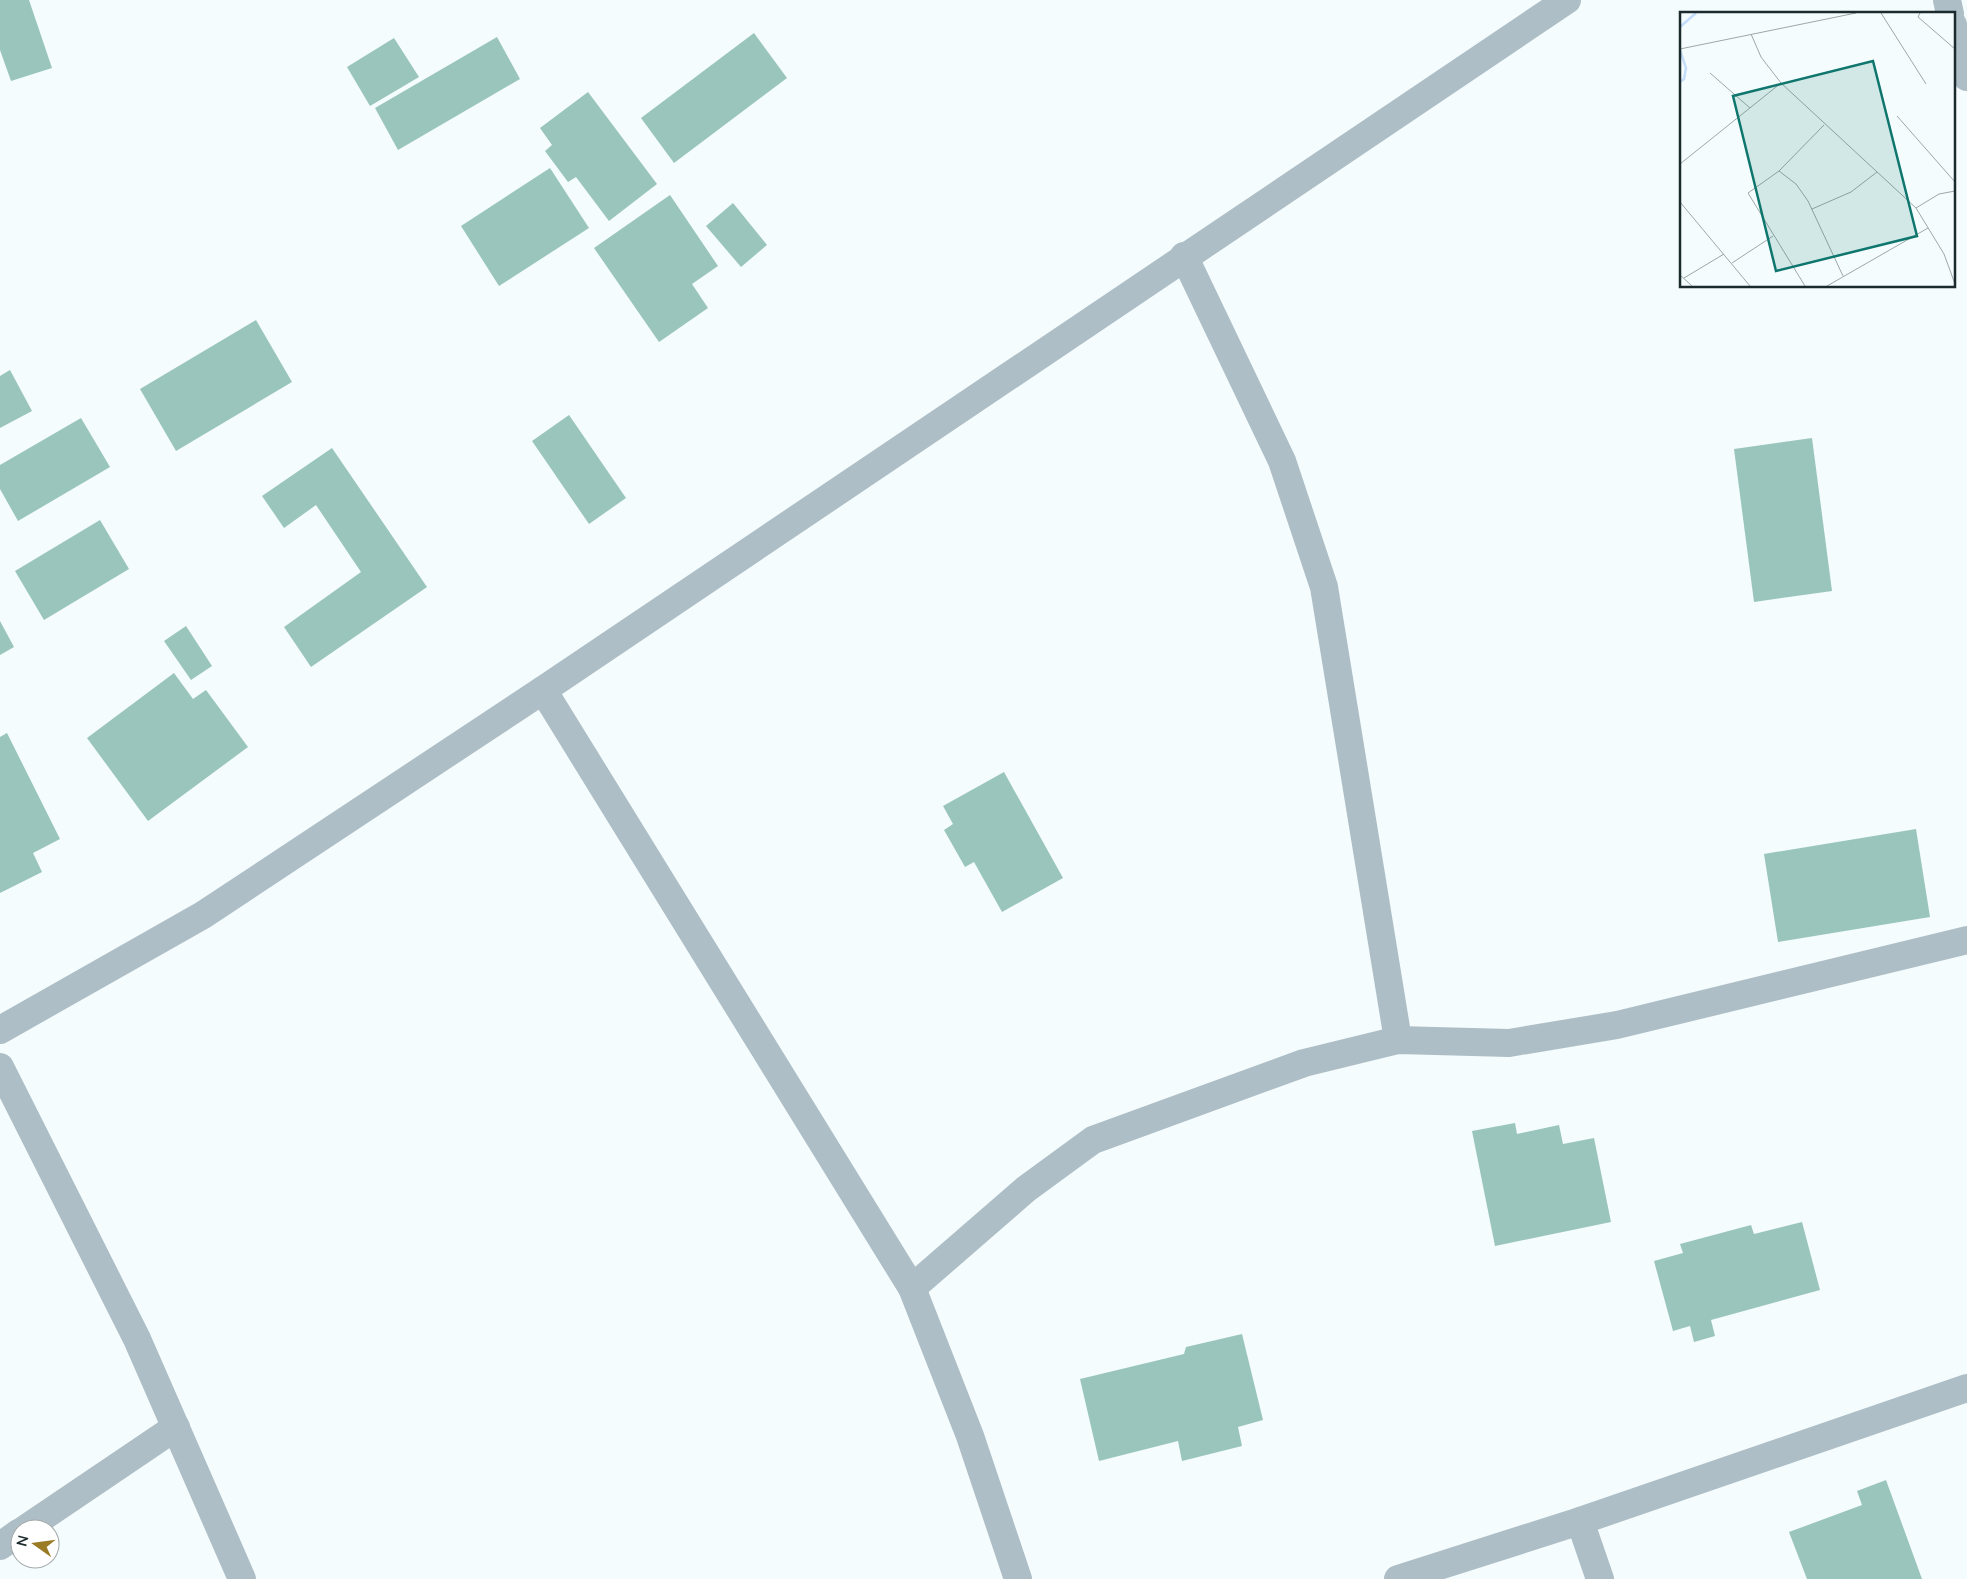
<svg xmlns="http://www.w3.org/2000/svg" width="1967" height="1579" font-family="Lato,sans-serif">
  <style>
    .building { fill: #9ac5bd }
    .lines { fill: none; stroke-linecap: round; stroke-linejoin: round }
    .minor { stroke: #aebec6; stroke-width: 28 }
    .inset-river { fill: none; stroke: #c4ddfa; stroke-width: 2.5 }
    .inset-road { fill: none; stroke: #9da8a9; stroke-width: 1 }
    .view { fill: #0f766e; fill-opacity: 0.15; stroke: #0f766e; stroke-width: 2.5 }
    .inset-edge { fill: none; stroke: #1b2a2c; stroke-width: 2.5 }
  </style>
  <rect width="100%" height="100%" fill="#f4fcfd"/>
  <g class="building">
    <path d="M0,0H29L52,68L11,81L0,50Z"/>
    <path d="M754,33L787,78L674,163L641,118Z"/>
    <path d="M497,37L520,79L398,150L375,108Z"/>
    <path d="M394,38L419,77L370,106L347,67Z"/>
    <path d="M588,92L657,184L609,221L576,177L568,182L545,151L552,145L540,128Z"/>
    <path d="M550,168L589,228L499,286L461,226Z"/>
    <path d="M670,195L718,266L692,284L708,308L659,342L594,248Z"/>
    <path d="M733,203L767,245L741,267L706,226Z"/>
    <path d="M256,320L292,382L176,451L140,389Z"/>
    <path d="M10,370L32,411L0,428V376Z"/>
    <path d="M569,415L626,498L589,524L532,441Z"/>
    <path d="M81,418L110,467L18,521L0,489V465Z"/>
    <path d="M1812,438L1832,591L1754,602L1734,449Z"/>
    <path d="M332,448L427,587L311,667L284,627L361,572L316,505L284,528L262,496Z"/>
    <path d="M100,520L129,569L44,620L15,571Z"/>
    <path d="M0,621L14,647L0,655Z"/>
    <path d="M186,626L212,666L191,680L164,641Z"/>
    <path d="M174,673L193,699L206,690L248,747L148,821L87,738Z"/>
    <path d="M7,733L60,839L33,853L42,872L0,893V737Z"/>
    <path d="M1004,772L1063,878L1002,912L974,862L965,867L944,830L953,824L943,806Z"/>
    <path d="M1916,829L1930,917L1778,942L1764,854Z"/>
    <path d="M1515,1123L1517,1134L1559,1125L1563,1144L1594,1138L1611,1222L1495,1246L1472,1131Z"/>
    <path d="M1802,1222L1820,1290L1711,1320L1715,1336L1694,1342L1690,1326L1673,1331L1654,1261L1683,1253L1680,1244L1751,1225L1754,1234Z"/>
    <path d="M1242,1334L1263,1420L1238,1427L1242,1446L1182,1461L1178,1441L1099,1461L1080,1379L1184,1354L1186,1347Z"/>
    <path d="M1886,1480L1922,1579H1807L1789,1532L1862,1505L1857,1491Z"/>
  </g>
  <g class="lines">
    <g class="minor">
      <path d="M1947,0L1950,14"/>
      <path d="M1953,25L1967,77"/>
      <path d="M1184,256L1282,461L1324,587L1398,1040"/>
      <path d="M543,690L912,1288L970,1436L1018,1579"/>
      <path d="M0,1030L203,915L543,690L1567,0"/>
      <path d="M0,1067L137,1339L242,1579"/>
      <path d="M912,1288L1026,1189L1093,1140L1304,1063L1398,1040L1509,1043L1617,1025L1967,940"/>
      <path d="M1580,1521L1600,1579"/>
      <path d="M25,1529L176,1427"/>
      <path d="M0,1546L20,1532"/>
      <path d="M1398,1579L1580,1521L1967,1388"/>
    </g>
  </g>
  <g transform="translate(1680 12)">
    <rect width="275" height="275" fill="#f4fcfd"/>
    <path class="inset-river" d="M0,15L16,1M0,38L6,56L4,67L0,70"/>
    <path class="inset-road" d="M201,1L246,72M240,1L238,5L275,37M71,22L81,45L101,71L236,196L264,242L275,272M0,37L176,1M30,61L70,96M217,104L275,170M0,152L101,71M99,159L116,172L128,189L163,264M0,190L70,274M236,196L259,182L275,179M132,197L171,180L197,160M52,251L93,224M0,263L12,274M4,266L44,242M125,274L68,181L99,159L144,113M147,274L248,216"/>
    <path class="view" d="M193,49L237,224L96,259L53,84Z"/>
    <rect width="275" height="275" class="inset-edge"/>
  </g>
  <g transform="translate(35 1544) rotate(284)"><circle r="24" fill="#ffffff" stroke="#a4aaab"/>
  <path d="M0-4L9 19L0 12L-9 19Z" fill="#9a7b24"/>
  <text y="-8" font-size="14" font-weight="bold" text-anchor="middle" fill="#1b2a2c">N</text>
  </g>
</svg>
